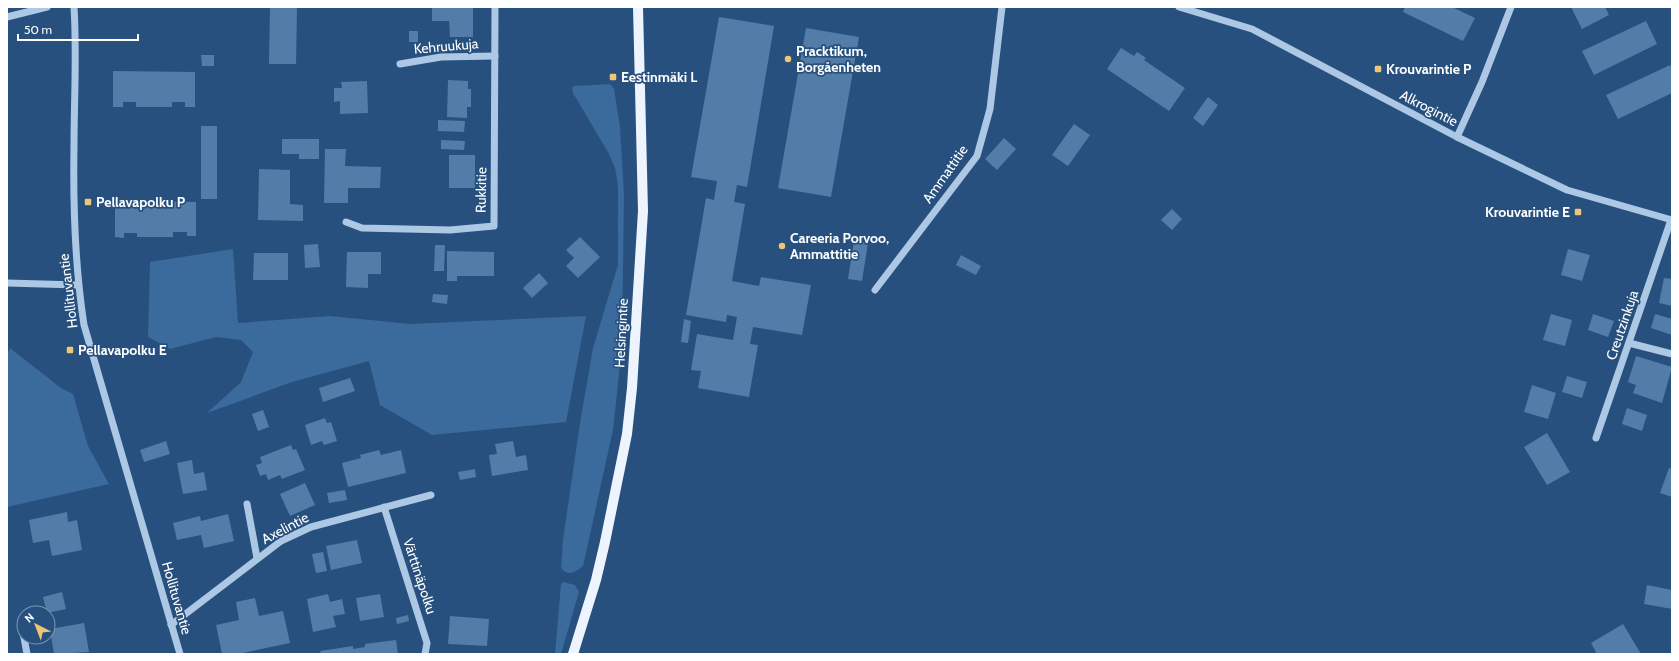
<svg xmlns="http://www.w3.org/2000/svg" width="1679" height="661" font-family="Cabin,sans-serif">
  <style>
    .green { fill: #3b6a9c }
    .building { fill: #547ca9 }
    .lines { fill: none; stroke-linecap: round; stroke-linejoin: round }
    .minor { stroke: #adc8e5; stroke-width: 7 }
    .major { stroke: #eef4fd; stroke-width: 10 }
    .poi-dot { fill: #edc773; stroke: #27507e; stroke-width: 1.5 }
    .labels { text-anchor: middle; stroke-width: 3.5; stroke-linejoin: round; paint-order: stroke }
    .street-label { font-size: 14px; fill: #fff; stroke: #27507e }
    .poi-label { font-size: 14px; font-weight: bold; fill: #fff; stroke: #27507e; text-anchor: start }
  </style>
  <rect width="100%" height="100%" fill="#27507e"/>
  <g class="green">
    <path d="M610,84L614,89L620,127L624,195L622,346L613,430L583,566C576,572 568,577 561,568L563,540L580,423L593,348L618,265V185L615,168L608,152L573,93L572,88L574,86Z"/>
    <path d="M233,249L238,323L330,316L410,324L586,316L566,422L432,435L380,405L369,361L292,382L207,413L241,382L253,352L241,340L216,337L170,349L148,337L150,262Z"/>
    <path d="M10,348L61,388L73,394L88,446L109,484L7,507V354Z"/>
    <path d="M563,582L575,585L579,592L561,654H555L561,584Z"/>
  </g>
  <g class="building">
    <path d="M270,7H297L296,64H269Z"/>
    <path d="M432,7H473V37H450L449,21H432Z"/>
    <path d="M1405,7H1452L1475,18L1463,41L1403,12Z"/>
    <path d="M1571,7H1605L1609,15L1582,29Z"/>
    <path d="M719,17L774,26L747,187L737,185L734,202L745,204L732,281L759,286L761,277L811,285L802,335L753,327L750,344L758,345L749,397L698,388L701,371L691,370L697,334L733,340L737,317L727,315L726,322L686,315L706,198L714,200L717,181L691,177Z"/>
    <path d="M1646,21L1657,44L1594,75L1582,51Z"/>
    <path d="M806,28L859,37L831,197L778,188Z"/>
    <rect x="409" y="31" width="9" height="11"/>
    <path d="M1121,48L1134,56L1137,52L1146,58L1144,60L1185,88L1169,111L1107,69Z"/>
    <path d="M201,55H214V66H202Z"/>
    <path d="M1670,65L1672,70V93L1618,119L1606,95Z"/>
    <path d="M113,71L195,72V107H185V102H172V107H136V102H123V107H113Z"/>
    <path d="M448,80L468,81V89H471V107H467V118L447,117Z"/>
    <path d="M367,81L368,113L340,114V101L334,102V88H342L341,82Z"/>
    <path d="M1208,97L1218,105L1203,126L1193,118Z"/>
    <path d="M438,120L465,121L464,132L438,131Z"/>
    <path d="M1074,124L1090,135L1068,166L1052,155Z"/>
    <rect x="201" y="126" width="16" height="73"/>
    <path d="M1004,138L1016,149L997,170L985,159Z"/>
    <path d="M282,139H319V159H299V154H282Z"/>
    <path d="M441,140L465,141L464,150L441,149Z"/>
    <path d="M325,149H346L345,166L381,167L380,188H348V203H324Z"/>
    <rect x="449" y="155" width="26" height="33"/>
    <path d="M259,169L290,170V204L303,205V221L258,220Z"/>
    <path d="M115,201L196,202V236H187V232H173V237H137V233H124V238L115,237Z"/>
    <path d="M1172,209L1182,219L1172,230L1161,220Z"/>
    <path d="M580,237L600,257L578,278L566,266L574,258L566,250Z"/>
    <path d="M854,241L868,243L862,281L848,279Z"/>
    <path d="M318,244L320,267L305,268L304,245Z"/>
    <path d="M435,245H445L444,271H434Z"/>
    <path d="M1568,249L1590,255L1582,281L1561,275Z"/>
    <path d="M447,251L494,252V276H457V281H447Z"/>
    <path d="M347,252H381V274H368V288L346,287Z"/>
    <path d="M254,253H288V280H253Z"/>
    <path d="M961,255L981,266L976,275L956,265Z"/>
    <path d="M539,273L548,283L532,298L523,288Z"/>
    <path d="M1664,278L1672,279V306L1659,303Z"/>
    <path d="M433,294L448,295L447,304L432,302Z"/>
    <path d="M1551,314L1572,320L1565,346L1543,340Z"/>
    <path d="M1593,314L1614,321L1608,337L1588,330Z"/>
    <path d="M1655,314L1672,319V335L1651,328Z"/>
    <path d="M684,319L691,321L688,343L681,342Z"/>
    <path d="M1636,356L1672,367L1662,403L1633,393L1636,385L1628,382Z"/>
    <path d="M1567,376L1587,382L1582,398L1562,392Z"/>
    <path d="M350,378L355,391L323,402L319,388Z"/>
    <path d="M1532,385L1556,393L1548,419L1524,412Z"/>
    <path d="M1627,408L1647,415L1642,431L1622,424Z"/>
    <path d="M263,410L269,427L258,431L252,414Z"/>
    <path d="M325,418L327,423L331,422L337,441L324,445L322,441L311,445L305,425Z"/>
    <path d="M1547,433L1570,472L1547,485L1524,447Z"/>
    <path d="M166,441L170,454L144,462L140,450Z"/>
    <path d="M513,441L516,457L526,455L528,470L492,476L489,455L497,454L495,444Z"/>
    <path d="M291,445L293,450L296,449L305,470L282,479L280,475L268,480L266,474L260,476L256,465L262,463L260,457Z"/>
    <path d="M379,450L381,455L401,450L406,473L348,487L342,463L361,458L360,455Z"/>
    <path d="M192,460L194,474L204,472L207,490L183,494L177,463Z"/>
    <path d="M1669,468L1672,469V497L1660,493Z"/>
    <path d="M475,469L476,477L460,480L458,472Z"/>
    <path d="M305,483L315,505L290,516L280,494Z"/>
    <path d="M345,490L347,500L329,503L327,493Z"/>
    <path d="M67,512L68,522L77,520L82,550L52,556L49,540L33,543L29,520Z"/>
    <path d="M228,514L234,541L204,548L201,535L177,540L173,523L200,516L201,521Z"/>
    <path d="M357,540L362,563L331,570L326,546Z"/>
    <path d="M323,552L327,571L316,573L312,554Z"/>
    <path d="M1647,585L1672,590V609L1644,604Z"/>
    <path d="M62,592L66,609L47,613L43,597Z"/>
    <path d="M328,594L330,602L342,599L345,614L333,616L336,627L313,632L307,599Z"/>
    <path d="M380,594L384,617L360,621L356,598Z"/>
    <path d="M255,598L259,616L283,611L290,643L238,654H222L216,625L239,620L236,602Z"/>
    <path d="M408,615L409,621L397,624L396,618Z"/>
    <path d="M450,616L489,619L487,646L448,644Z"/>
    <path d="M84,623L89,652L54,654L50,629Z"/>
    <path d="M1623,624L1641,654H1597L1591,643Z"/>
    <path d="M396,640L398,654H321L320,651L353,646V649L365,647V644Z"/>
  </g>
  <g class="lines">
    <g class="minor">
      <path d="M74,7C77,54 74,100 74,147C73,206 75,267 84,325L180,654"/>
      <path d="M1179,7L1252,29L1457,137L1567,190L1672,220"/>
      <path d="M7,17L47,7"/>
      <path d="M400,64L441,57L495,56"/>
      <path d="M1457,137L1482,82L1511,7"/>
      <path d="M346,222L362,228L450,230L494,226L495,7"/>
      <path d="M7,283L78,285"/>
      <path d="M875,290L977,156L990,109L1002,7"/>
      <path d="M1629,343L1672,354"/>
      <path d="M1596,438L1671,220"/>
      <path d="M247,504L257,558"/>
      <path d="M384,507L427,643L425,654"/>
      <path d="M21,621L27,654"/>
      <path d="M171,625L281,541L311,527L431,495"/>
    </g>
    <path class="major" d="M573,654L596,580L605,542L627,434L632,388L643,211L638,7"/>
  </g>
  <g class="poi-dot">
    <circle cx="788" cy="59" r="4"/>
    <rect x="1374" y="65" width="8" height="8" rx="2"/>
    <rect x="609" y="73" width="8" height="8" rx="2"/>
    <rect x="84" y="198" width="8" height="8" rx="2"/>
    <rect x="1574" y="208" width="8" height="8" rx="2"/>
    <circle cx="782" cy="246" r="4"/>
    <rect x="66" y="346" width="8" height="8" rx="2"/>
  </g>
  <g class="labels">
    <g class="street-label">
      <text transform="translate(446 46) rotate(-5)" y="5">Kehruukuja</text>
      <text transform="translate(1429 108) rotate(27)" y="5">Alkrogintie</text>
      <text transform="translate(945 174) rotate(-55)" y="5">Ammattitie</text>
      <text transform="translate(481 190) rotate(-89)" y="5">Rukkitie</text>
      <text transform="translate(68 291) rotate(-97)" y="5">Hollituvantie</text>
      <text transform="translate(1622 325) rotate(-71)" y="5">Creutzinkuja</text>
      <text transform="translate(621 333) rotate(-87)" y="5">Helsingintie</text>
      <text transform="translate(285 528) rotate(-28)" y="5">Axelintie</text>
      <text transform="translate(420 576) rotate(72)" y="5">Värttinäpolku</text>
      <text transform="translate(177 598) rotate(74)" y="5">Hollituvantie</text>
    </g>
    <g class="poi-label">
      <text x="796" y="56">Pracktikum,<tspan x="796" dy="16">Borgåenheten</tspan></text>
      <text x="1386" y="74">Krouvarintie P</text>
      <text x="621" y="82">Eestinmäki L</text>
      <text x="96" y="207">Pellavapolku P</text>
      <text x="1570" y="217" text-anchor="end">Krouvarintie E</text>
      <text x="790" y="243">Careeria Porvoo,<tspan x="790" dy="16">Ammattitie</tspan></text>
      <text x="78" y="355">Pellavapolku E</text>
    </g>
  </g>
  <rect width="1679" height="661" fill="none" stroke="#ffffff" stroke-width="16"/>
  <g transform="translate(36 625) rotate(318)"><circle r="19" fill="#27507e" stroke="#7d96b2"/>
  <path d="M0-3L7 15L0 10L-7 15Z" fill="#edc773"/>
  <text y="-6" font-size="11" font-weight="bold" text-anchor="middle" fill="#ffffff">N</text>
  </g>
  <path d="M18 34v6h120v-6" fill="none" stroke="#ffffff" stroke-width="2"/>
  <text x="24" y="34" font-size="12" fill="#ffffff" stroke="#27507e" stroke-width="3" paint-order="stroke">50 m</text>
</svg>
